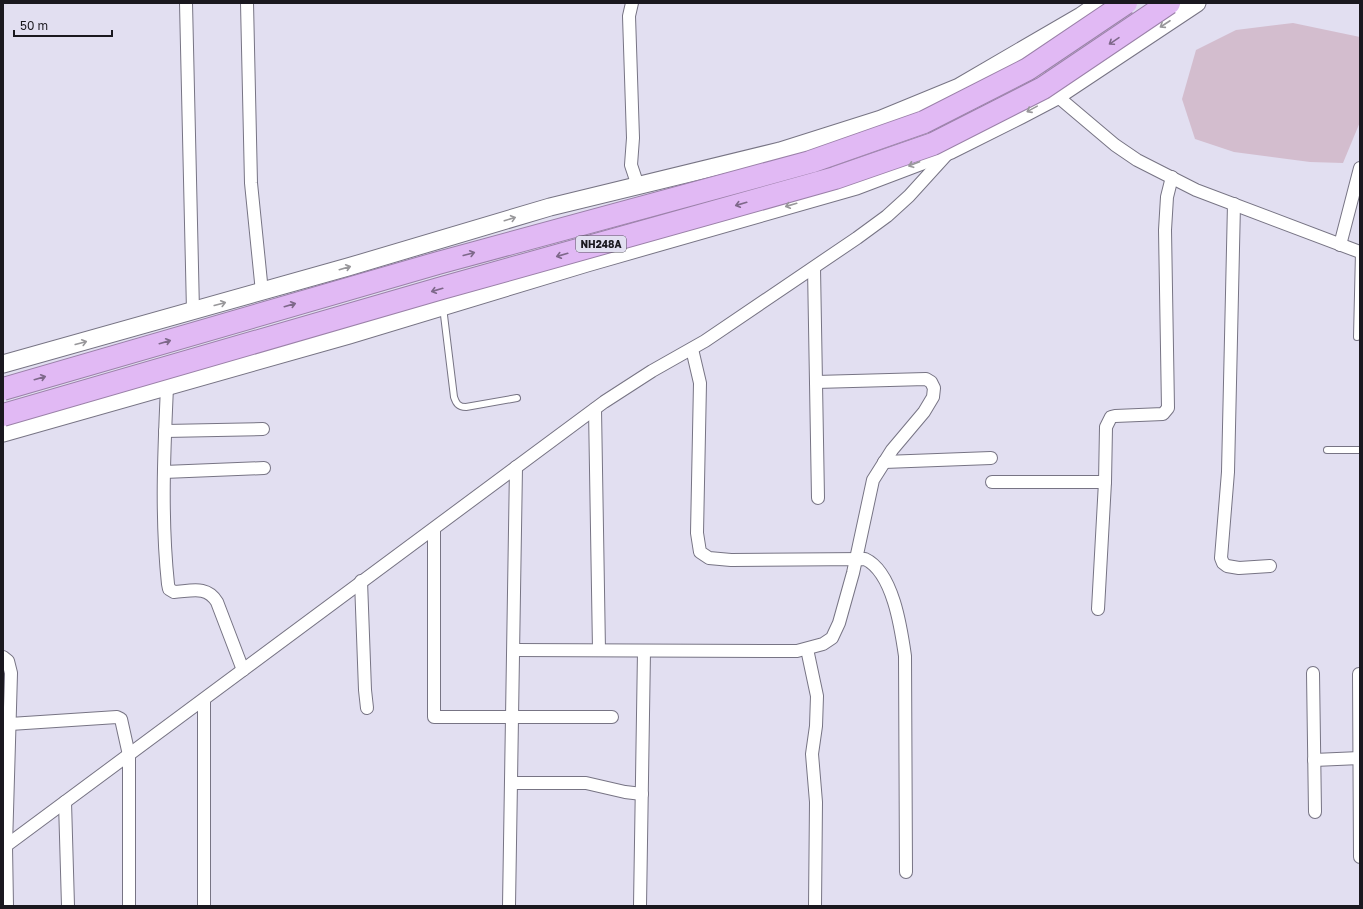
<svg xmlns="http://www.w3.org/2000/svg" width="1363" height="909" font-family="'Golos Text',sans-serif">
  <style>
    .green { fill: #d3bdce }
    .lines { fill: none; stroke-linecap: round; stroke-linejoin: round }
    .lane-casing { stroke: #777484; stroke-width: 8 }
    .street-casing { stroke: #777484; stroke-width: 14 }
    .secondary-casing { stroke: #777484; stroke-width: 19 }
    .lane { stroke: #fff; stroke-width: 6 }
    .street { stroke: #fff; stroke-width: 12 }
    .secondary { stroke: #fff; stroke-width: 17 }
    .highway-bridge-casing { stroke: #9b81a9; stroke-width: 24; stroke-linecap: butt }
    .highway-bridge { stroke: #e1b9f4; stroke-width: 22 }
    .oneway { stroke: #98979a }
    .oneway2 { stroke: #7e688a }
    .labels { text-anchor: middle; stroke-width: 4; stroke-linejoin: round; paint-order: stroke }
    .shield { fill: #e2dff1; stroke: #56545e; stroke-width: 1 }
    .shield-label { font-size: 10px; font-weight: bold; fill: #1a181f }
  </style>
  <rect width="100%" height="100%" fill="#e2dff1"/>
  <path class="green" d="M1293,23L1360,37V122L1343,163L1310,162L1234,152L1195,139L1182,99L1196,50L1236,30Z"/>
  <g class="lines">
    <defs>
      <g id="lane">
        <path d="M443,307L454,397C456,403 458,407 466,407L517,398"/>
        <path d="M1357,337L1359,252"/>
        <path d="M1327,450H1360"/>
      </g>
      <g id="street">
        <path d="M186,3L193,311"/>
        <path d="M247,3L251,183L262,292"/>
        <path d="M632,3L629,16L633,138L631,165L638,186"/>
        <path d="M1029,63L1057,96L1115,145L1137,160L1196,190L1360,252"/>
        <path d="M1234,204L1228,472L1221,558L1223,563L1227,566L1239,568L1270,566"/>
        <path d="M1340,245L1360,168"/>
        <path d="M814,268L818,498"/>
        <path d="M692,349L700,383L697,533L700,552L709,558L731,560L865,559C893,572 901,628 905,656L906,872"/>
        <path d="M167,387C164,453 161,518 168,584L169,589L174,592C191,591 207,585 217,602L243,670"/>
        <path d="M595,409L599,650"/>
        <path d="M165,431L263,429"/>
        <path d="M884,462L991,458"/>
        <path d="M164,472L264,468"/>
        <path d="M992,482H1105"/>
        <path d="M434,529V717H612"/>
        <path d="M361,581L365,690L367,708"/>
        <path d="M1098,609L1105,482L1106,427L1111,417L1115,416L1163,414L1168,408L1165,230L1167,197L1172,177"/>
        <path d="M807,649L817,696L816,726L812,754L816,802L815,906"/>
        <path d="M514,650L797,651L823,644L832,638L839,623L853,573L873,480L892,450L924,412L933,397L934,388L931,382L926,379L816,382"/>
        <path d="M3,657L8,661L11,673L6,846L7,906"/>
        <path d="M1313,673L1315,812"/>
        <path d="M1359,674L1360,857"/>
        <path d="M10,724L117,717L121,719L129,755V906"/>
        <path d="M1314,760L1360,758"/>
        <path d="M511,783H586L625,792L642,794"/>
        <path d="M65,802L68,906"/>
        <path d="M3,848L604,402L652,371L705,341L857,238L887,216L909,196L949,152"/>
        <path d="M204,906V700"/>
        <path d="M509,906L516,467"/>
        <path d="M640,906L644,651"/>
      </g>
      <g id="secondary">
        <path d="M3,364L348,267L550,207L780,151L881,119L959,87L1081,16L1100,3"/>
        <path d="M3,433L349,335L587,263L856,186L951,150L1021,115L1057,96L1197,3"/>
      </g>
    </defs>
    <use href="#lane" class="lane-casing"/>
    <use href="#street" class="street-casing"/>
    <use href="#secondary" class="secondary-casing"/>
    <use href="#lane" class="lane"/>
    <use href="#street" class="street"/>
    <use href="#secondary" class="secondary"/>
    <defs>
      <g id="highway-bridge">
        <path d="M3,389L438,263L810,162L924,122L1028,69L1126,3"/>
        <path d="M3,415L442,288L835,178L933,144L1043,88L1169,3"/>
      </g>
    </defs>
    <use href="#highway-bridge" class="highway-bridge-casing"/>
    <use href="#highway-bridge" class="highway-bridge"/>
  </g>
  <defs><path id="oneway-shaft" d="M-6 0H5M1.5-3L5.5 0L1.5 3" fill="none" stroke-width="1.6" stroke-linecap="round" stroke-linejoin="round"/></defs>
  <g class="oneway">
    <use href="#oneway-shaft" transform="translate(1165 24) rotate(147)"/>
    <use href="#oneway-shaft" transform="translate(1032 109) rotate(151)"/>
    <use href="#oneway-shaft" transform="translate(914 164) rotate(159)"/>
    <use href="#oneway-shaft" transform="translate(791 205) rotate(164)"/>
    <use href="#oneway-shaft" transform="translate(510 219) rotate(-17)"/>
    <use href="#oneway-shaft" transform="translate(345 268) rotate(-16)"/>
    <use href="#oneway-shaft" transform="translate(220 304) rotate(-15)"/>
    <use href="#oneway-shaft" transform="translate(81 343) rotate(-15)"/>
  </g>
  <g class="oneway2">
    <use href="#oneway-shaft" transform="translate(1114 41) rotate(146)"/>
    <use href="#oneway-shaft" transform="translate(741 204) rotate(164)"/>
    <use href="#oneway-shaft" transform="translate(469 254) rotate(-15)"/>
    <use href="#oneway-shaft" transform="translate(562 255) rotate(164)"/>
    <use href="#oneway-shaft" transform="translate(437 290) rotate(164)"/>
    <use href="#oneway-shaft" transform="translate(290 305) rotate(-16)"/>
    <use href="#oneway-shaft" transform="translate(165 342) rotate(-16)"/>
    <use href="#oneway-shaft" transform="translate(40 378) rotate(-16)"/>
  </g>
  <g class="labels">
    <rect class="shield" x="576" y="236" width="50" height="16" rx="3"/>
    <g class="shield-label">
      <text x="601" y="248">NH248A</text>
    </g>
  </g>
  <rect width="1363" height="909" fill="none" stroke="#1a181f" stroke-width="8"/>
  <path d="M14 30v6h98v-6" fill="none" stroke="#1a181f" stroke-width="2"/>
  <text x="20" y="30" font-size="12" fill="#1a181f" stroke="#e2dff1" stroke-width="3" paint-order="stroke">50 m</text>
</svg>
